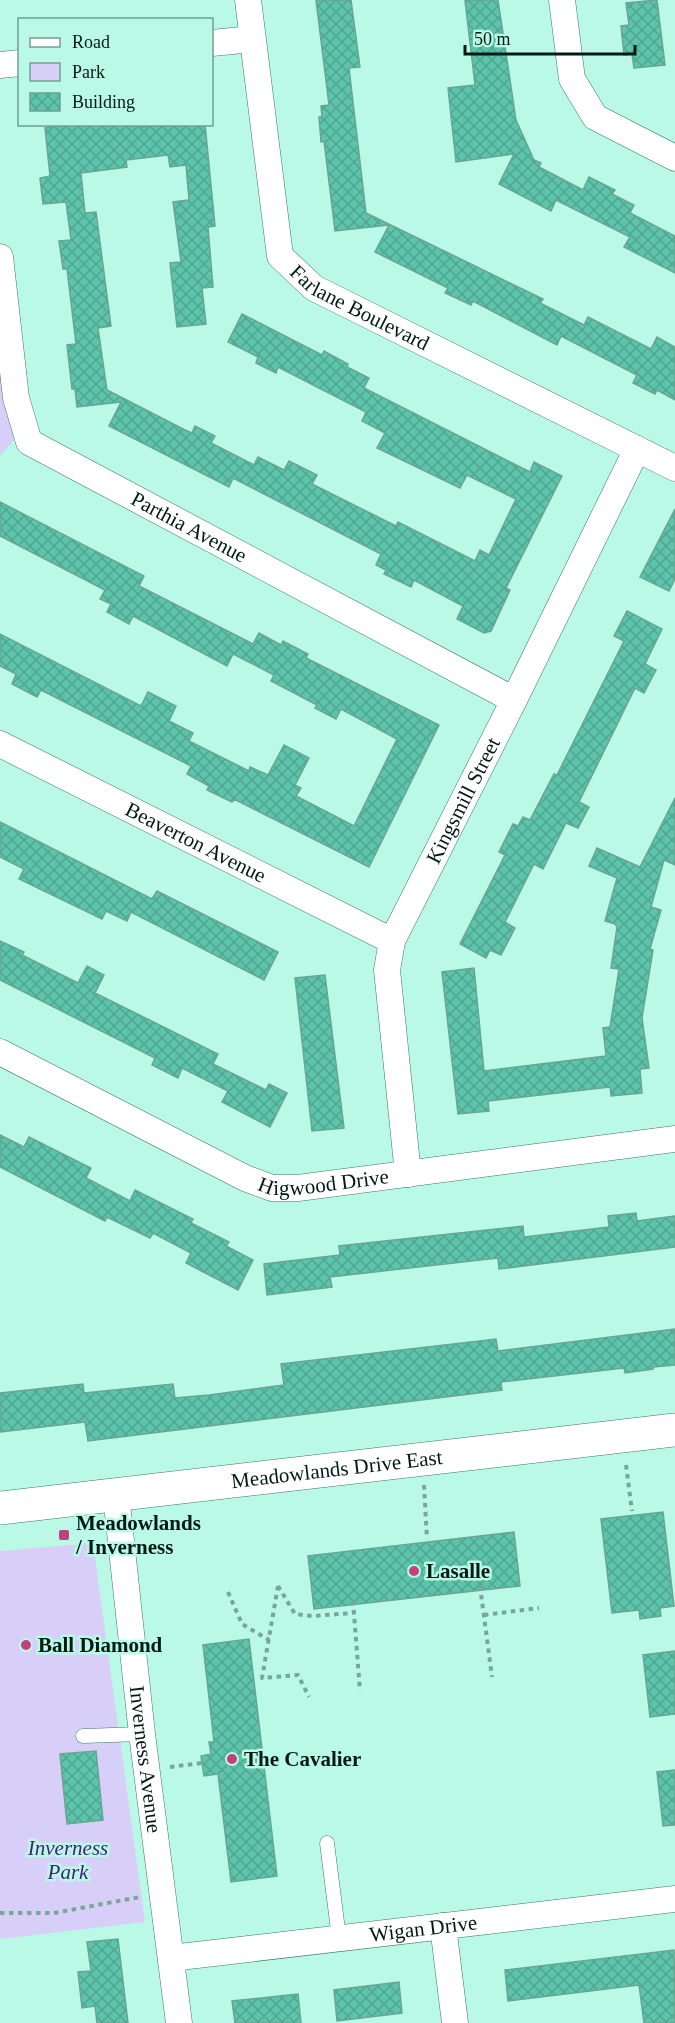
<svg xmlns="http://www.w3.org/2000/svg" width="675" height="2023" font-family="'Times New Roman',serif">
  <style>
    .green { fill: #d8cff8 }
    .building { fill: url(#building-cross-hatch); stroke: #69a595; stroke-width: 1.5 }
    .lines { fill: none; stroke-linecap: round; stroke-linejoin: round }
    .lane-casing { stroke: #3b7768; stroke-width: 15 }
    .street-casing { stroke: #3b7768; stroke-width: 27 }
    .secondary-casing { stroke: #3b7768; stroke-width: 34 }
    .path { stroke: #77a79a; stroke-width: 4; stroke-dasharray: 4.5 4.5; stroke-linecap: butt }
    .lane { stroke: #fff; stroke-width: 14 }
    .street { stroke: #fff; stroke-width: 26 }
    .secondary { stroke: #fff; stroke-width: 33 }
    .poi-dot { fill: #c53f7f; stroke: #bbf9e7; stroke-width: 2 }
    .labels { text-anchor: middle; stroke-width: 5; stroke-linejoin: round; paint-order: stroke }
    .street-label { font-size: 21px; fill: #021a14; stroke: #bbf9e7 }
    .poi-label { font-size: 21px; font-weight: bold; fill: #021a14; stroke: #bbf9e7; text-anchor: start }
    .park-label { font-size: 21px; font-style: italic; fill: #412375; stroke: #bbf9e7 }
  </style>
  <defs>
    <pattern id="building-cross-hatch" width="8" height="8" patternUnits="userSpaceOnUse" patternTransform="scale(1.5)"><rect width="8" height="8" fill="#5dc3aa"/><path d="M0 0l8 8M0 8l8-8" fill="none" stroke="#4fa791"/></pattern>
  </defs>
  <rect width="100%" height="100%" fill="#bbf9e7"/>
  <g class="green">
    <path d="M0,328L14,440L0,456Z"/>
    <path d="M93,1543L145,1922L0,1939V1551Z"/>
  </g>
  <g class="building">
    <path d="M316,0H351L360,67L349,68L366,213L543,299L540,303L584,325L588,317L651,349L657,337L675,347V400L657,390L655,394L633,383L637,375L561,336L557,345L473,301L471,305L445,293L448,288L375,252L389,225L335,231L324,141L321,142L319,117H322L321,106L329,105Z"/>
    <path d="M465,0H498L516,120L534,160L541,163L539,167L583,190L589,177L615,190L612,194L634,205L630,213L675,236V273L624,247L630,237L556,200L551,211L499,184L514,154L456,162L448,88L475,85Z"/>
    <path d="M657,0L665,65L634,68L632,54L624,55L621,26L629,25L626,3Z"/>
    <path d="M76,124H133L134,127L205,124L215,226L208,227L213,287L202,288L206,324L177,327L170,263L181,262L173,202L189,200L186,165L170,167L168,155L126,160L127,167L81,173L85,213L96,212L111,326L98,328L107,390L185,430L192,433L195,426L215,436L211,443L254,465L258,457L284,470L289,461L317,475L312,484L396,526L398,522L475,561L480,550L489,555L516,499L467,475L460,488L377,448L385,433L362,421L366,412L278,367L276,373L256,363L258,357L228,342L242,314L322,355L324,351L348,364L347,367L369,378L364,388L530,472L534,462L562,476L506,588L510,590L491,631L484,633L457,619L463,606L414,580L411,587L384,574L386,570L376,565L381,554L233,478L229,487L109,426L121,402L77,407L75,389H72L67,345L76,344L67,269H63L59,241L71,240L66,202L43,204L40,178L50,176L45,128Z"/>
    <path d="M0,502L144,576L139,586L253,644L259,633L281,645L283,641L308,654L306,658L439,725L369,867L234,799L232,802L207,790L209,786L187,774L191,766L41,690L37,697L12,684L16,674L0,666V634L141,706L148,692L176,706L169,721L193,733L189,741L249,771L250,767L268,775L284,745L309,758L295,785L301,788L296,796L354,826L397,739L341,709L336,719L315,708L317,705L271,681L274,675L233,654L227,666L133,616L129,624L107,612L111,604L100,599L105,590L0,536Z"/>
    <path d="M675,509V579L669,591L640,577Z"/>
    <path d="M627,611L662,629L645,664L656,670L644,693L635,688L579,802L589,807L578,828L566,823L543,869L534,864L505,922L515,928L501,955L490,950L486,958L460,944L505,855L499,852L513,824L518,826L523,817L530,820L554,774L557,775L624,641L614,636Z"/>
    <path d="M675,798V865L664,860L651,907L661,910L650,949L653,950L642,1018L649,1068L640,1069L642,1093L611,1096L610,1087L488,1101L489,1111L458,1114L442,972L474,968L484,1071L606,1056L603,1028L610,1027L619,969L611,968L617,927L615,924L605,921L617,878L589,866L597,848L640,867Z"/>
    <path d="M0,822L152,899L157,891L278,952L264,980L131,912L127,921L106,911L102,919L19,879L24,869L0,857Z"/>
    <path d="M0,941L24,952L22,955L78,983L87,966L104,975L95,993L218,1054L213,1064L266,1090L269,1084L287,1093L270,1127L222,1102L228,1091L182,1068L178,1078L152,1065L155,1058L0,980Z"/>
    <path d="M325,975L344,1128L312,1131L295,978Z"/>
    <path d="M0,1135L24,1147L29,1137L91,1168L86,1178L130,1201L135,1190L193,1219L191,1223L229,1242L226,1246L253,1260L238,1290L186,1263L191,1253L153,1233L150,1238L107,1217L105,1221L0,1167Z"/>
    <path d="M636,1213L637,1221L675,1216V1247L499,1269L498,1258L330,1277L332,1287L267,1295L264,1264L340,1255L339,1246L523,1226L524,1237L609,1227L608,1216Z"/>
    <path d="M675,1329V1365L653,1367V1369L625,1373L624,1368L501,1382L502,1390L88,1441L85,1422L0,1432V1393L83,1384L84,1393L173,1384L175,1398L209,1395L284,1385L281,1364L496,1339L498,1351Z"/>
    <path d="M663,1512L674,1606L660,1608L661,1616L640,1619L639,1610L612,1613L601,1519Z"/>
    <path d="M514,1532L520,1586L314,1609L308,1556Z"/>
    <path d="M249,1639L277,1876L231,1882L218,1774L204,1776L201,1756L211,1754L209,1742H214L203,1645Z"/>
    <path d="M675,1651V1714L650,1717L643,1655Z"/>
    <path d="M96,1751L103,1820L67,1824L60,1754Z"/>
    <path d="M675,1770V1825L663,1826L657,1772Z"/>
    <path d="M118,1939L128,2023H97L95,2006L82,2008L78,1972L91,1971L87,1942Z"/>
    <path d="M674,1950L675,2023H644L639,1985L508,2001L505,1970Z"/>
    <path d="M399,1982L402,2013L337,2021L334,1990Z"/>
    <path d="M298,1994L301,2023H235L232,2001Z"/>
  </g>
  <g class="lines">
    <defs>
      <g id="lane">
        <path d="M83,1736L142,1734"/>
        <path d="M327,1843L339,1938"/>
      </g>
      <g id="street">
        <path id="s1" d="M248,0L280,256L314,288L675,468"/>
        <path d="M562,0L572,79L595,117L675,158"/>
        <path d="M212,43L252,39"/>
        <path d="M0,65L20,63"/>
        <path id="s2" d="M0,257L16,398L29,442L514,700"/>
        <path id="s3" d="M0,744L392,941"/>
        <path id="s4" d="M0,1052L245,1178L272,1188H298L675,1139"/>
        <path id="s5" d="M408,1174L387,970L392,941L514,700L637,449"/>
        <path id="s6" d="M116,1495L142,1734L179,2023"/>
        <path d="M443,1926L455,2023"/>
        <path id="s7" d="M171,1958L675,1899"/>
      </g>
      <g id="secondary">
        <path id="s8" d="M0,1508L675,1430"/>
      </g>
    </defs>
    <use href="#lane" class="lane-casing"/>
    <use href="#street" class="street-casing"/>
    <use href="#secondary" class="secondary-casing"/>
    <g class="path">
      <path d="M626,1465L632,1511"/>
      <path d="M424,1485L427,1539"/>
      <path d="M278,1586L262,1678L298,1675L309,1697"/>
      <path d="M278,1586L295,1614L312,1616L353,1613"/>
      <path d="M480,1586L492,1677"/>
      <path d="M228,1592L242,1624L269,1640"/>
      <path d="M353,1601L360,1691"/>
      <path d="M484,1615L539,1608"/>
      <path d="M170,1767L202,1763"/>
      <path d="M0,1913H54L140,1897"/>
    </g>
    <use href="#lane" class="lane"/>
    <use href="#street" class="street"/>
    <use href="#secondary" class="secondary"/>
  </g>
  <g class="poi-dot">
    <rect x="58" y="1529" width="12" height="12" rx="3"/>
    <circle cx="414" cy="1571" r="6"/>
    <circle cx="26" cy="1645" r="6"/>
    <circle cx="232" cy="1759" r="6"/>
  </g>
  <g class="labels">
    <g class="street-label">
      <text dy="7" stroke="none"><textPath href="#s1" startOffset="354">Farlane Boulevard</textPath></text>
      <text dy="7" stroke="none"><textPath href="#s2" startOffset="369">Parthia Avenue</textPath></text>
      <text dy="7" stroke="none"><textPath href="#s5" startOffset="392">Kingsmill Street</textPath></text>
      <text dy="7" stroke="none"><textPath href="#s3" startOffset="219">Beaverton Avenue</textPath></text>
      <text dy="7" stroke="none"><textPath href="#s4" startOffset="356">Higwood Drive</textPath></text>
      <text dy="7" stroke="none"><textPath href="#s8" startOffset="339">Meadowlands Drive East</textPath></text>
      <text dy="7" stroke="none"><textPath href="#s6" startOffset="266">Inverness Avenue</textPath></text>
      <text dy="7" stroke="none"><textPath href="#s7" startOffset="254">Wigan Drive</textPath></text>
    </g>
    <g class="poi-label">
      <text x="76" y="1530">Meadowlands<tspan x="76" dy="24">/ Inverness</tspan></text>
      <text x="426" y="1578">Lasalle</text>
      <text x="38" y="1652">Ball Diamond</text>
      <text x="244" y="1766">The Cavalier</text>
    </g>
    <g class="park-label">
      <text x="68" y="1855">Inverness<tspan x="68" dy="24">Park</tspan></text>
    </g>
  </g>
  <rect x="18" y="18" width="195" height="108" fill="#bbf9e7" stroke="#71a093" stroke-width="1.5"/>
  <rect x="30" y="38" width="30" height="9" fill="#ffffff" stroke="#71a093" stroke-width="1.5"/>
  <text x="72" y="48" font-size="18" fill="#021a14">Road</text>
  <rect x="30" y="63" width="30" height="18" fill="#d8cff8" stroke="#71a093" stroke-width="1.5"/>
  <text x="72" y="78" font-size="18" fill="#021a14">Park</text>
  <rect x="30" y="93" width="30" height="18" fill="url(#building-cross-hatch)" stroke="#71a093" stroke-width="1.5"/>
  <text x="72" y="108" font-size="18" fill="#021a14">Building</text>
  <path d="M465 45v9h170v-9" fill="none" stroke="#021a14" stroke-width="3"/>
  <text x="474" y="45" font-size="18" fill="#021a14" stroke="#bbf9e7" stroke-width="4.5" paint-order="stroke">50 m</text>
</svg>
